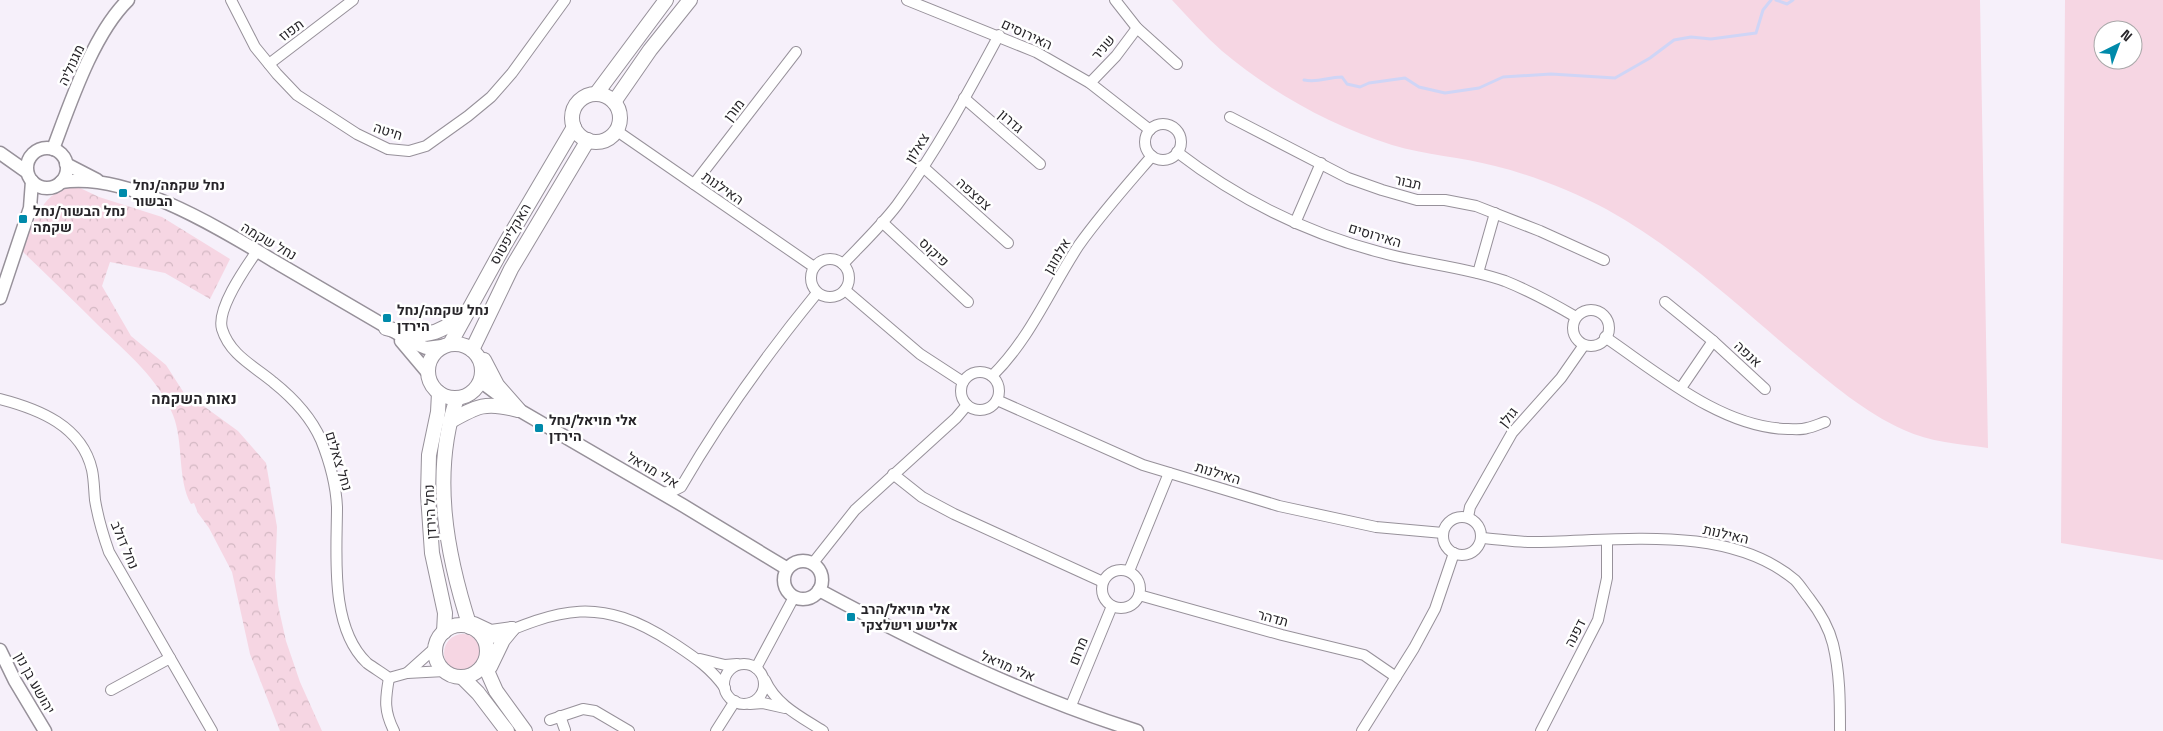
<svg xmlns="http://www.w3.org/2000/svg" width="2163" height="731" font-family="'Space Grotesk',Heebo,sans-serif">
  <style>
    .green { fill: #f6d6e3; fill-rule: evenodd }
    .forest { fill: url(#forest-crowns) }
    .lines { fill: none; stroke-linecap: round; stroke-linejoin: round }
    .stream { stroke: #cfd5f6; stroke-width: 3 }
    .minor-casing { stroke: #97919a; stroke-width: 12 }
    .tertiary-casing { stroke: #97919a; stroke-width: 15 }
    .secondary-casing { stroke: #97919a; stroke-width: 16 }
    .minor { stroke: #fff; stroke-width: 10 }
    .tertiary { stroke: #fff; stroke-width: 12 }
    .secondary { stroke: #fff; stroke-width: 14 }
    .poi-dot { fill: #008aaa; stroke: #fff; stroke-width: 2 }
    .labels { text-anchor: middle; stroke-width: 5; stroke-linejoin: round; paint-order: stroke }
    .street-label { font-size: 14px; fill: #272529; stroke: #fff }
    .poi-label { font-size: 14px; font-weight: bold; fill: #272529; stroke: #fff; text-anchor: start }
    .neighbourhood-label { font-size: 15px; font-weight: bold; fill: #272529; stroke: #fff }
  </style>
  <defs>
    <pattern id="forest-crowns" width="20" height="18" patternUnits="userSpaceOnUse" patternTransform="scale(1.25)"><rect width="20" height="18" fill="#f6d6e3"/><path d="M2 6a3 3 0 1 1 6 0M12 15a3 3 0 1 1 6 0" fill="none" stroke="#d3b8c3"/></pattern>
  </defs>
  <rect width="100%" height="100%" fill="#f6f0fa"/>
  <g class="green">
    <path d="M1172,0H1980L1988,448C1960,444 1929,442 1904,430C1864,412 1832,384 1799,357C1737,305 1677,248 1606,209C1572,191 1532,175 1495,166C1461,157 1426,155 1392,145C1330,125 1272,93 1222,51C1204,35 1188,17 1172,0Z"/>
    <path d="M2065,0H2163V560L2061,543ZM2103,30H2133V60H2103Z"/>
    <circle cx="463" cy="653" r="19"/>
  </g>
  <path class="forest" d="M69,187H78L99,197L162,217L230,259L210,299L165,273L110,262L102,286L131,336L166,365L191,404L198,402L238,431L266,463L277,527L275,577L278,605L286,641L300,682L322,731H280L250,654L232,572L209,528L198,513L194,503L191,504C177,479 184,443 173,415C159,379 125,351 98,325C73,300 47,275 22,251C31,227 41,194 69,187Z"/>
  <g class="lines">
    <g class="stream">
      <path d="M1776,0L1787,4L1793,0"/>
      <path d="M1304,80C1319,83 1327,77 1342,77L1347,84L1360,87L1369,83L1405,78L1419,87L1445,93L1479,88L1503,77L1551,74L1615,78L1650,58L1674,40L1691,37L1711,39L1756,33L1763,10L1771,0"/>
    </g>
    <defs>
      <g id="minor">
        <path d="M231,0L255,47L277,74L297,95L357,134L388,149L409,151L426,146L468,116L491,97L512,73L565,0"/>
        <path d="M907,0L1036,52L1090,83L1150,130"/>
        <path d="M1115,0L1137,28L1177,64"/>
        <path d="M269,64L353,0"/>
        <path d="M1090,83L1116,56L1137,28"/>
        <path d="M964,98L1040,164"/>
        <path d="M1230,117L1348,178L1382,190L1417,200H1445L1476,206L1540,231L1604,260"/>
        <circle cx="1163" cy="142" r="18"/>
        <path d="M617,131L814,267"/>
        <path d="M1177,152C1238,199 1309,234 1383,253C1423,264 1466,267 1505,281C1530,291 1552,303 1576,317"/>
        <path d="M922,166L1008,243"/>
        <path d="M694,184L796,52"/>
        <path d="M882,222L968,302"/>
        <path d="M1295,223L1321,163"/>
        <path d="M257,251C246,267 216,309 222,329C230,355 254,366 273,382C293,398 311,417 321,440C329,460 336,485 337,507C337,553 329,627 367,663C374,668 382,673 389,678L407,673L445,671"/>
        <circle cx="830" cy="278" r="19"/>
        <path d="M843,264C861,245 881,226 897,205C936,152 968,93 999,35"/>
        <path d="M1478,273L1495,213"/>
        <path d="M845,290L920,354L963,382"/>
        <path d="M1665,302L1713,341L1765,389"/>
        <circle cx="1591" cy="328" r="18"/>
        <path d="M1605,337C1658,373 1722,428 1788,429C1794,429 1801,430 1807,428C1813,427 1819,424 1825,422"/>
        <circle cx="980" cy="391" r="19"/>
        <path d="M992,376C1030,339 1050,289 1079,245C1101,214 1127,185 1152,156"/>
        <path d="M1681,388L1713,341"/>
        <path d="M0,399C39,409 82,426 92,470C94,479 94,490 95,500C98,518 103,535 109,552L212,731"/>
        <path d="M997,400L1143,465L1279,506L1376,527L1443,533"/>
        <path d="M893,474L922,497L954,514L1103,582"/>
        <path d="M662,493L673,491L681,487C721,418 767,354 817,293"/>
        <circle cx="1462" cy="536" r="19"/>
        <path d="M1468,517L1470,507L1512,433L1561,378L1584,345"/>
        <path d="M1482,538C1498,539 1514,542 1531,542C1614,542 1726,522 1795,580C1800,585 1804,592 1809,598C1819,611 1829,628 1833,644C1840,673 1840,701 1840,731"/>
        <path d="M813,563L855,510L956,418L967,405"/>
        <circle cx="1121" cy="589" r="19"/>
        <path d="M1129,571L1169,473"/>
        <path d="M1139,595L1282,635L1364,655L1396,677"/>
        <path d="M485,641C561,608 599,595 673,643C694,657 710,667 725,688"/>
        <path d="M700,659L725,665L737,664"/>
        <circle cx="744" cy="684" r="20"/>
        <path d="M756,668L794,597"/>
        <path d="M407,673L436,647"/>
        <path d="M389,678C385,700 384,711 394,731"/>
        <path d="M765,680C776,705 801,717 823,731"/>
        <path d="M111,690L170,658"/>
        <path d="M750,704L763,703L785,708"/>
        <path d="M1070,708L1112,606"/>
        <path d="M560,716L565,730"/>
        <path d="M550,720L583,709L595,711L629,731"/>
        <path d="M716,731L735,701"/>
        <path d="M1362,731L1414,648L1435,609L1454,553"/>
        <path d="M1541,731L1598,620L1607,578V541"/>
      </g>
      <g id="tertiary">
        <circle cx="47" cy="168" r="20"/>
        <path d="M53,149C70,104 93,34 128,0"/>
        <path d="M0,153L27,172"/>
        <path d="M66,164L97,180"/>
        <path d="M61,182C129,171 222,230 279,264C324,290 369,317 414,343L426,348L442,346"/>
        <path d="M0,298L30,208L32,181"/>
        <path d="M401,341L428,373"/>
        <path d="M480,381L519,410L684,506L786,568"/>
        <circle cx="803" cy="580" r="19"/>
        <path d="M819,590C921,645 1026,696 1137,731"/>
        <path d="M0,650L15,681L45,731"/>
      </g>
      <g id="secondary">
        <circle cx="596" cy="118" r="24"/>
        <path d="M596,94L666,0"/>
        <path d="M614,102L650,50L690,0"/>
        <path d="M386,328C418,337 437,339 462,314"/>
        <path d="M450,344L505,244L574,127"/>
        <circle cx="455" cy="371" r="27"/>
        <path d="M472,350L511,269L588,140"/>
        <path d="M484,360L497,385L519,410"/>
        <path d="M439,393L438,412L429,455L428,495L432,553L445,613L444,632"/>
        <path d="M457,398C431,473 446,553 470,627"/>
        <path d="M449,422C477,406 485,401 518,410"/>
        <path d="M474,624L491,632L512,629"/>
        <circle cx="461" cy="651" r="26"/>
        <path d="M484,664L496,691L525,731"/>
        <path d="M490,667L503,640L512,629"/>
        <path d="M462,677L478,693L507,731"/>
      </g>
    </defs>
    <use href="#minor" class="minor-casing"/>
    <use href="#tertiary" class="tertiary-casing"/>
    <use href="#secondary" class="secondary-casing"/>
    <use href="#minor" class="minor"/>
    <use href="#tertiary" class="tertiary"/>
    <use href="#secondary" class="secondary"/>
  </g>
  <g class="poi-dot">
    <rect x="118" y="188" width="10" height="10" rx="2.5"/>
    <rect x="18" y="214" width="10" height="10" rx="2.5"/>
    <rect x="382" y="313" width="10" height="10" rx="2.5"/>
    <rect x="534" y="423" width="10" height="10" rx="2.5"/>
    <rect x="846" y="612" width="10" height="10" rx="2.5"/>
  </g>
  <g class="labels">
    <g class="street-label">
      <text transform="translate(291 30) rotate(-36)" y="5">תפוז</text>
      <text transform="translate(1027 34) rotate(25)" y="5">האירוסים</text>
      <text transform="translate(1103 47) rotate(-50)" y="5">שניר</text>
      <text transform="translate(71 65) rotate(-65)" y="5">מגנוליה</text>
      <text transform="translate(734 110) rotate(-52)" y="5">מורן</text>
      <text transform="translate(1011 121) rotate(41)" y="5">גדרון</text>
      <text transform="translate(388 131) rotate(18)" y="5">חיטה</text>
      <text transform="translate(917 148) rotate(-58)" y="5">צאלון</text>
      <text transform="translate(1408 182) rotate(12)" y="5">תבור</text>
      <text transform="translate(723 188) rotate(35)" y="5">האילנות</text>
      <text transform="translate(974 194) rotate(42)" y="5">צפצפה</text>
      <text transform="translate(510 234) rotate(-60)" y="5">האקליפטוס</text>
      <text transform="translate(1375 235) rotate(17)" y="5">האירוסים</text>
      <text transform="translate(269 241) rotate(30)" y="5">נחל שקמה</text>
      <text transform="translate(934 252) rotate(43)" y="5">פיקוס</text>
      <text transform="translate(1057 256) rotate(-59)" y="5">אלמוגן</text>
      <text transform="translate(1748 354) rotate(43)" y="5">אנפה</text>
      <text transform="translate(1508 417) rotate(-51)" y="5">גולן</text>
      <text transform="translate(339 461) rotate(73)" y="5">נחל צאלים</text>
      <text transform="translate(653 470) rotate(30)" y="5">אלי מויאל</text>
      <text transform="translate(1218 473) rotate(17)" y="5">האילנות</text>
      <text transform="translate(430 512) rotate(-93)" y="5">נחל הירדן</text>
      <text transform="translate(1726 534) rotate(13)" y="5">האילנות</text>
      <text transform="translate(125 545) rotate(67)" y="5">נחל דולב</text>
      <text transform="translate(1273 618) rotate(15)" y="5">תדהר</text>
      <text transform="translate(1575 633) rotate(-63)" y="5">דפנה</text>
      <text transform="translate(1078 651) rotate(-68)" y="5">מרום</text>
      <text transform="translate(1008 666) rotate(23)" y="5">אלי מויאל</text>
      <text transform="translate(35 683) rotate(61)" y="5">יהושע בן נון</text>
    </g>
    <g class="poi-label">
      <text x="133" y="190">נחל שקמה/נחל<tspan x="133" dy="16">הבשור</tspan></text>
      <text x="33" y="216">נחל הבשור/נחל<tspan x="33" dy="16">שקמה</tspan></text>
      <text x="397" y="315">נחל שקמה/נחל<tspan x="397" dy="16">הירדן</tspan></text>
      <text x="549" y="425">אלי מויאל/נחל<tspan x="549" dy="16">הירדן</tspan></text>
      <text x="861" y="614">אלי מויאל/הרב<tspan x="861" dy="16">אלישע וישלצקי</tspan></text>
    </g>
    <g class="neighbourhood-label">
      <text x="194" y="404">נאות השקמה</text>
    </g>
  </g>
  <g transform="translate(2118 45) rotate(42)"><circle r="24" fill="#ffffff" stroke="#a9a8a9"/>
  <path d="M0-4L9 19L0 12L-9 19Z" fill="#008aaa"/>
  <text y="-8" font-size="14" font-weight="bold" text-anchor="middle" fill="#272529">N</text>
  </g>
</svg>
